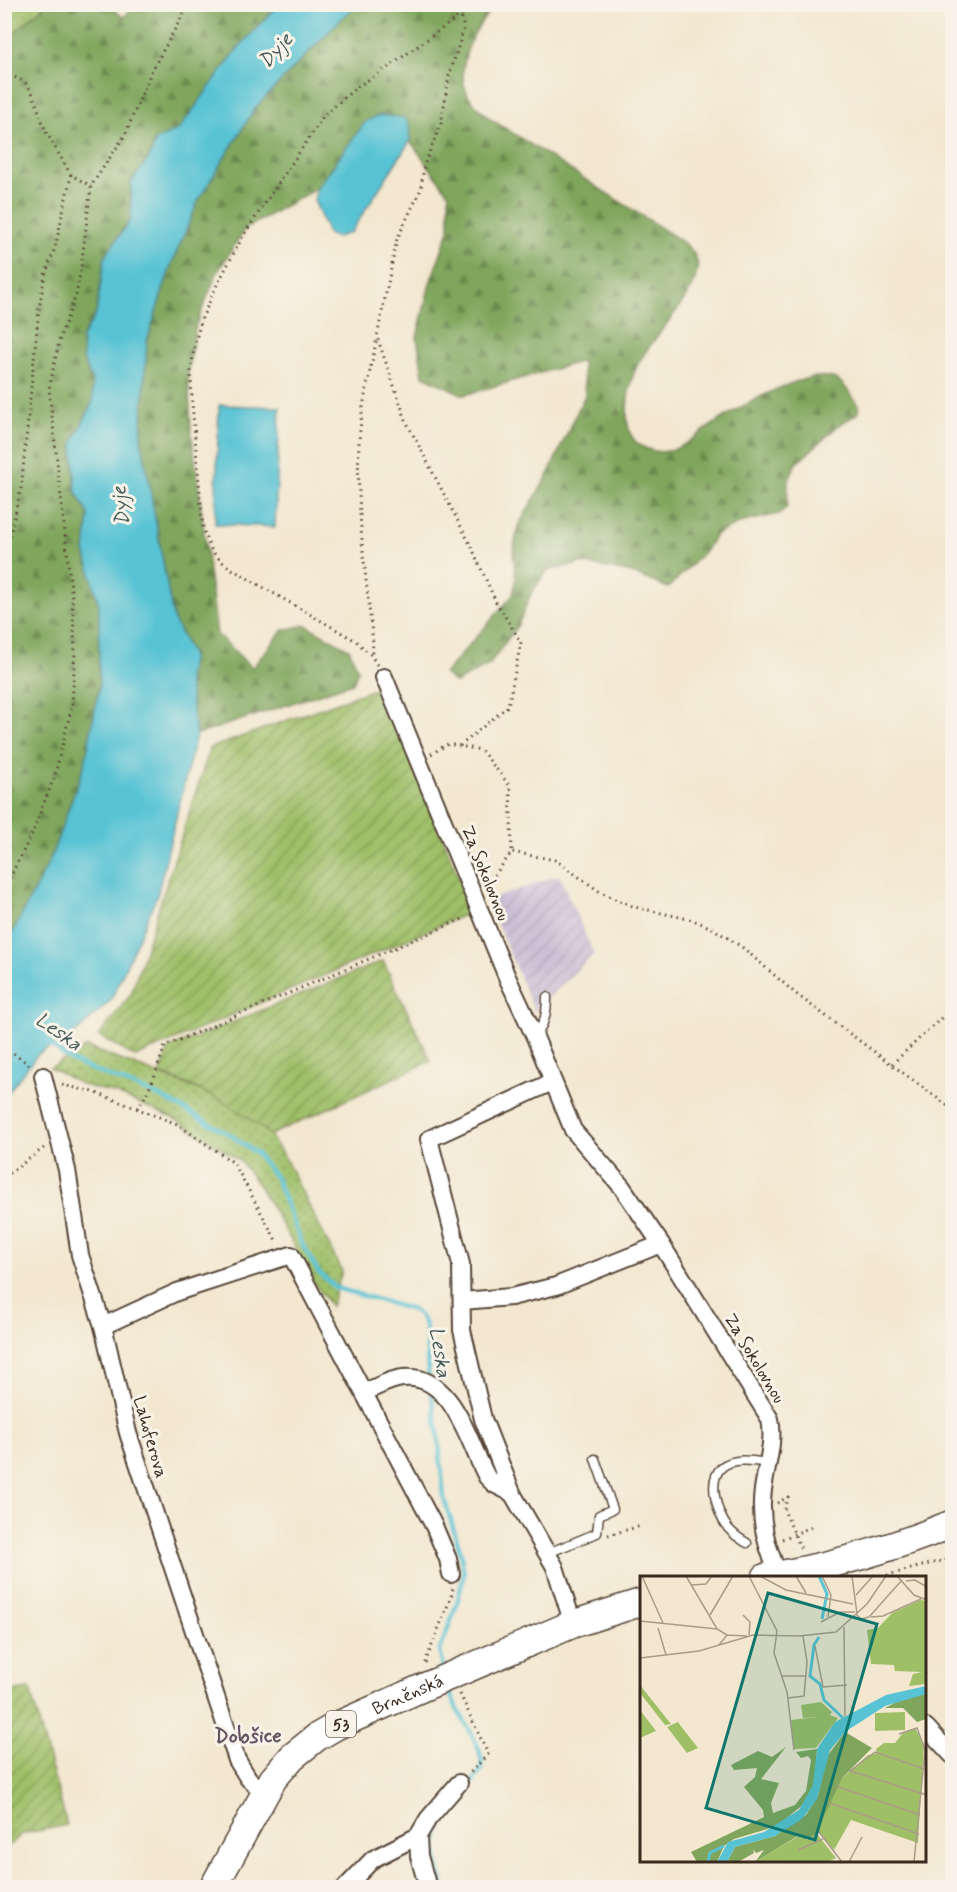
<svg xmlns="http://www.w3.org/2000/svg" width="957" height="1892" font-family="Mynerve,sans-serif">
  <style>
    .industrial { fill: url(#industrial-furrows) }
    .grass { fill: url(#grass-dots); stroke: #6d7442; stroke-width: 1.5 }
    .forest { fill: url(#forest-firs); stroke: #5d683d; stroke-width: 1.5 }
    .garden { fill: url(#garden-furrows); stroke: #6d7442; stroke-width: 1.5 }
    .water { fill: #58c3d4; stroke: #4a7679; stroke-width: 1.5 }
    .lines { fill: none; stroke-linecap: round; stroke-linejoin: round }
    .stream { stroke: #58c3d4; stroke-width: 4.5 }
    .lane-casing { stroke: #574639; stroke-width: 11 }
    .street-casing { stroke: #574639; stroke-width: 20 }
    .primary-casing { stroke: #574639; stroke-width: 30 }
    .path { stroke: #574639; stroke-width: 3; stroke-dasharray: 1.5 4.5; stroke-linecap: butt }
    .lane { stroke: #fff; stroke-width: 8 }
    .street { stroke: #fff; stroke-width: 16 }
    .primary { stroke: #fff; stroke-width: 27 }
    .labels { text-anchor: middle; stroke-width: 6; stroke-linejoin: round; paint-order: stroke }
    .shield { fill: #f7f3e8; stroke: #73665b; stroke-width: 1.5 }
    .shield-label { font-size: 16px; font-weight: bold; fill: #3b2a1e }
    .street-label { font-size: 18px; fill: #3b2a1e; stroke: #f7f3e8 }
    .water-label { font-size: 20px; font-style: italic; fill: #445855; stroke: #f7f3e8 }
    .quarter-label { font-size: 21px; font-weight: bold; fill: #665363; stroke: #f7f3e8 }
    .inset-river { fill: none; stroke: #58c3d4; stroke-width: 3 }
    .inset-road { fill: none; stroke: #a99b88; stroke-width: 1.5 }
    .view { fill: #0f766e; fill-opacity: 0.15; stroke: #0f766e; stroke-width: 3 }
    .inset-edge { fill: none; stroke: #3b2a1e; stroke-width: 3 }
  </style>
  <defs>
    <pattern id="industrial-furrows" width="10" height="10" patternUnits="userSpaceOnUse" patternTransform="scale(1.5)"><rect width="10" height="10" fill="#cbbfd5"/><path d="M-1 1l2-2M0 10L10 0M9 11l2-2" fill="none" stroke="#afa4b6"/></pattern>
    <pattern id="grass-dots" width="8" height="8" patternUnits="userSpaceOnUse" patternTransform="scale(1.5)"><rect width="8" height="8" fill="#9fbf67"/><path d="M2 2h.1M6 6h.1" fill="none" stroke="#839b54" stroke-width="1.8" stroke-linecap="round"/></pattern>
    <pattern id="forest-firs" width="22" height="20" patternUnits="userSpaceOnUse" patternTransform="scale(1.5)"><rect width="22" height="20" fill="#7fa65c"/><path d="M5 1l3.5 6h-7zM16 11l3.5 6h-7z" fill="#69874b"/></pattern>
    <pattern id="garden-furrows" width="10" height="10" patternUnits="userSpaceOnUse" patternTransform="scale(1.5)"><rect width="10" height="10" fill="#9fbf67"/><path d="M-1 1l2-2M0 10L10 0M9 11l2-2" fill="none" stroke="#839b54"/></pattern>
  </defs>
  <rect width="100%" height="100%" fill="#f7f3e8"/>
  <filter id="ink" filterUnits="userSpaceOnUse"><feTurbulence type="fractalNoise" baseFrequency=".0167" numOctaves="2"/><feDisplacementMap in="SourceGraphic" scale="12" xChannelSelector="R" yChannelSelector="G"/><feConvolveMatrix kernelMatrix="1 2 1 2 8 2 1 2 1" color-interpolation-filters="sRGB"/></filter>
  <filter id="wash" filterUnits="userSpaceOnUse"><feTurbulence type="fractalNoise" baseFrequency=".008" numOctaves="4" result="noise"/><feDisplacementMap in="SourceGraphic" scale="24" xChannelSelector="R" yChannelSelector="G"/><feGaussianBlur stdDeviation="1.35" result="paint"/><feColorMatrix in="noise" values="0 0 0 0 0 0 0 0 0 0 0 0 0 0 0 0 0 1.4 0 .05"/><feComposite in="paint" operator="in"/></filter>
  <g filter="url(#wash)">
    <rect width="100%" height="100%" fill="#f3e7cf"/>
    <path class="industrial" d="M559,875L594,954L534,1011L485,895L489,900Z"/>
    <g class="grass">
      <path d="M5,5H45L5,41Z"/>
      <path d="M86,1047L213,1095L247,1115L270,1135L285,1158L342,1271L331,1306L309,1276L292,1242L260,1187L239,1160L177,1120L117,1094L83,1085L50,1068Z"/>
    </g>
    <g class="forest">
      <path d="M45,5H109L123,17L137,5H278L239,47L179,129L156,140L149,158L131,182V219L105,256L96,314L82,337L83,359L92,382L93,401L73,443L76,492L89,515L85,551L99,606V688L85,763L50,860L9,941L4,940V62L7,56L5,55V41Z"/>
      <path d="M357,5H496C476,24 454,64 467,93C472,104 483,112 492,120L677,238C685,244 695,251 697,262C703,289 650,339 637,366C630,381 627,398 627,414C627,426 630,439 641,446C648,450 659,453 667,451C685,448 699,433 714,424C738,408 812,363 839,381C846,386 853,398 859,405L858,413L839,425L795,465L788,483L787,507L779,514L743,522L716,534L704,552L668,588L632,573L581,563L547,571L532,592L518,625L489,665L455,683L444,674L513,595L516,577L513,554L518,526L545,481L585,395L582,361L464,395L423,376L417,337L430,283L449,230V194L410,141L409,124L365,122L317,188L245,229L217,273L196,325L188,373L191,427L217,634L252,668L283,630L306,625L349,649L358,670L353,683L196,735L188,677L192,656L173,618L141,438L147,341L170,268L199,199L255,108L343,17Z"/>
    </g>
    <g class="garden">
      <path d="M380,687L473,911L135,1057L99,1036L131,994L210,748Z"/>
      <path d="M383,961L431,1061L270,1135C237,1106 202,1088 160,1074L169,1048Z"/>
      <path d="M30,1689L67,1825L22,1834L5,1849V1692Z"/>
    </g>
    <g class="water">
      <path d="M278,5H357L343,17L255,108L199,199L170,268L147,341L141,438L173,618L192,656L188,678L196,735L157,896L111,1000L78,1031L38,1054L5,1096V947L50,860L85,763L99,688V606L85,551L89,515L76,492L73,443L93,401L92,382L83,359L82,337L96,314L105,256L131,219V182L149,158L156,140L179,129L239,47Z"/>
      <path d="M379,115L405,118L409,124L410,141L351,232C343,235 335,240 328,234L314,200L317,188L365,122Z"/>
      <path d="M219,405L280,407L275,527L215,524Z"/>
    </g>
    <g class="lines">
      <g class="stream">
        <path d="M49,1044L73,1062L163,1098L229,1134L257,1154L276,1178L301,1242L318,1272L336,1288L413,1310C418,1314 423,1319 425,1325C428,1341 426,1362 429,1380"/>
        <path d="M431,1391L438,1433L444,1498L459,1547L464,1573L457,1604L440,1650L443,1668"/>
        <path d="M444,1888C429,1842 436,1828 464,1791C469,1785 479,1776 481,1769C487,1746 452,1710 447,1685"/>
      </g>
    </g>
  </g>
  <g filter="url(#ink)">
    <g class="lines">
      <defs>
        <g id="lane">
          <path d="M535,1037C545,1023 547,1013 547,997"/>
          <path d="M747,1543C740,1539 734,1535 728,1528C718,1515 706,1481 722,1467C734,1457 754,1461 768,1463"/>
          <path d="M548,1553L597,1533L599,1515L613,1509L595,1459"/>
        </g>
        <g id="street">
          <path d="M384,677L507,977L535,1037L573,1130L622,1187L661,1244L770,1419C775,1443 766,1466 763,1490C759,1519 767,1550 780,1577"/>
          <path d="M43,1076L67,1170L80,1255L103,1326L128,1433L237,1760L248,1778L264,1793"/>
          <path d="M552,1082L429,1139L461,1264L462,1330L483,1419L512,1493L555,1567L573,1624"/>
          <path d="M462,1301L511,1297L556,1286L661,1244"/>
          <path d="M103,1326L177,1292L291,1255L434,1526L448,1559L451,1574"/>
          <path d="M365,1392C377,1387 390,1379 403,1378C453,1372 469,1445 487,1477L494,1484L512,1493"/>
          <path d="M926,1727L952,1755"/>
          <path d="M418,1836L428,1819L459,1783"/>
          <path d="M418,1836L419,1856L428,1888"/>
          <path d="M345,1888L373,1859L418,1836"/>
        </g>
        <g id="primary">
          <path d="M766,1577C830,1567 893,1548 952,1524"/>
          <path id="s1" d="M213,1888L273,1779L292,1757L317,1737L336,1726L424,1687L573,1624L642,1602"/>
        </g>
      </defs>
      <use href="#lane" class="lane-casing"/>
      <use href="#street" class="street-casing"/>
      <use href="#primary" class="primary-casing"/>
      <g class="path">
        <path d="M4,72L25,82L32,92L46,132L71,175L91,186"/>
        <path d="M4,559L21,489L39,309L45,275L55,248L71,175"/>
        <path d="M372,653L373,643C366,576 356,509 359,442C361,407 370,372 377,338"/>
        <path d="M377,665L371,655L356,641L230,568C213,555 208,548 203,528L192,403L191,370L195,343L202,318L217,285L243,236L325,114L357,87L390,66L476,4"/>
        <path d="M460,746L508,706L521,642L496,602L471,546L407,423L377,337L397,239L421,189L424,165L441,124L449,76L464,28L461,16"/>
        <path d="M431,754L448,744L481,750L510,786L512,852"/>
        <path d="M487,885L512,852L555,860L599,891L617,900L635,907L693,920L712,928L742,947L796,994L952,1109"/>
        <path d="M4,889L31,836L54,778L72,706L75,651L72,597L49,389L60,337L76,295L81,268L91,186L125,135L151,72L189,4"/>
        <path d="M4,1046L32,1067"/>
        <path d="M892,1064L952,1008"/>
        <path d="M62,1085L94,1092L177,1124L234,1163L277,1242"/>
        <path d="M137,1108C151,1092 158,1065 165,1046L465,918"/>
        <path d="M4,1177L44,1148"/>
        <path d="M777,1503L788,1497L784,1510L801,1549"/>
        <path d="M608,1535L641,1526"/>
        <path d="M782,1539L811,1527"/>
        <path d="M881,1577L952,1558"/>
        <path d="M425,1663L451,1597L453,1588"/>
        <path d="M460,1694L488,1754L470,1773"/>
      </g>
      <use href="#lane" class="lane"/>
      <use href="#street" class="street"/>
      <use href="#primary" class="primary"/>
    </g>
  </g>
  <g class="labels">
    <rect class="shield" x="326" y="1711" width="30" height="26" rx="4.5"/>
    <g class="shield-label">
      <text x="341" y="1730">53</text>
    </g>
    <g class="street-label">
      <text transform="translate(486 873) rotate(68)" y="6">Za Sokolovnou</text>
      <text transform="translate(755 1358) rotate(59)" y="6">Za Sokolovnou</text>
      <text transform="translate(151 1437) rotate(74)" y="6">Lahoferova</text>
      <text dy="6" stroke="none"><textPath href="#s1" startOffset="286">Brněnská</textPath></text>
    </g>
    <g class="water-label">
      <text transform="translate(275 50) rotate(-48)" y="7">Dyje</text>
      <text transform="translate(120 506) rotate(-96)" y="7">Dyje</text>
      <text transform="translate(59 1031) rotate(35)" y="7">Leska</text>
      <text transform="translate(441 1352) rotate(81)" y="7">Leska</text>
    </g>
    <g class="quarter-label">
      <text x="248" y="1742">Dobšice</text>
    </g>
  </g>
  <g transform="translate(640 1576)">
    <rect width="286" height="286" fill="#f3e7cf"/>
    <path d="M162,258L166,264L177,258L196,282L187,286H115Z" fill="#9fbf67"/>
    <path d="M286,118V143L277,146L263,132H245L260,124ZM205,156L232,172L203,201L177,258L165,264L161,258L115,286L124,274L116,277L113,273L114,277L98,286H87L95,271L135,260L166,239L178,220L186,182ZM146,171L121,203L139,207L131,227L133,237L155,229L166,215L171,184L168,180L161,182L156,176L177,173L174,209L165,227L137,250L94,263L84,270L77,286H57L51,276L124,241L123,234L104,211L115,201L117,192L94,194L91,189L118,175L132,181Z" fill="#7fa65c"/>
    <path d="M265,136V154L235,155V137Z" fill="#9fbf67"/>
    <path d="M281,24L286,25V108L269,110L273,98L282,96L255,95L254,89L231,88L227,54L238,52L252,37ZM0,109L27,143L31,148L25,149L0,117ZM181,126L192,136L190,139L198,142L176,172L154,173L151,144L177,141L163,142L161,129ZM0,134L16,155L0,162ZM38,146L40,149L58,172L47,177L27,151ZM275,152L284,168L278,267L211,244L194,274L177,255L203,201L228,179L237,177L236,173L244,167H255L263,157Z" fill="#9fbf67"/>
    <path d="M286,110V118L245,130L205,156L190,174L177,223L162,243L135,260L95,271L87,286H77L88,266L124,256L159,234L173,209L177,173L195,146L246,119Z" fill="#58c3d4"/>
    <path class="inset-river" d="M179,0L187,18L182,43M179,61L174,69L170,100L180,108L184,124L203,142M68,286L70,277L84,270"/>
    <path class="inset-road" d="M2,0L23,47M46,0L77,53L87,59M109,0L137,55L134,77L147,116L154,174M120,0L146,14L213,28M156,0L166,17M182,0L191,19L188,41M212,0L217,38M257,0L274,19L287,24M266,5L275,4L287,11M52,9L66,8L72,0M216,19L233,0M216,38L221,43L229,41L262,4M70,39L93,0M231,41L243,40L281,23M108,44L103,39L110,46L109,59M0,45L77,53M181,46L200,36H215M204,51L205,140M18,52L26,79M79,69L87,59L107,60M175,70L183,111L207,109M0,82L59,75L113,59L159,60L196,56L227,28L246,0M141,100H165M148,122L164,120L167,86L163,60M259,158L277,152L285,174L274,286M284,193L235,176L210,195L287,219M196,210L280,239M189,227L279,258M179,256L202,286M158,274L183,263M209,286L222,261"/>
    <path class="view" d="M128,17L237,48L175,264L66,232Z"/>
    <rect width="286" height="286" class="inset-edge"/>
  </g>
  <rect width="957" height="1892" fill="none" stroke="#f7f3e8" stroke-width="24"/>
</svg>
